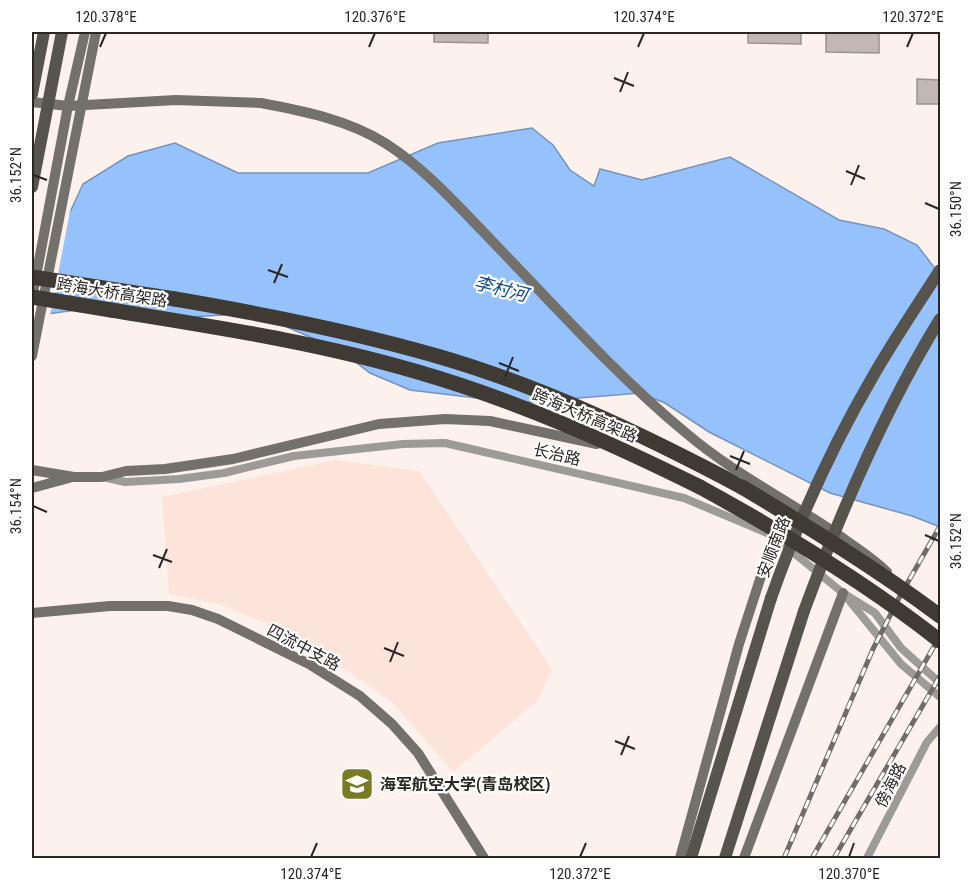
<svg xmlns="http://www.w3.org/2000/svg" width="972" height="890" font-family="'Roboto Condensed','Noto Sans SC',sans-serif">
  <style>
    .industrial { fill: #fce4da }
    .water { fill: #95c2fc; stroke: #7593bc; stroke-width: 1.5 }
    .pier { fill: #fcf1ed }
    .building { fill: #c2b7b3; stroke: #9b918d; stroke-width: 1.5 }
    .lines { fill: none; stroke-linecap: round; stroke-linejoin: round }
    .street { stroke: #9d9b97; stroke-width: 8 }
    .secondary { stroke: #74706b; stroke-width: 10 }
    .primary { stroke: #57534d; stroke-width: 12 }
    .highway { stroke: #3f3a33; stroke-width: 15 }
    .rail-casing { stroke: #726c69; stroke-width: 5 }
    .rail { stroke: #fff; stroke-width: 3; stroke-dasharray: 9; stroke-linecap: butt }
    .secondary-bridge { stroke: #74706b; stroke-width: 10 }
    .primary-bridge { stroke: #57534d; stroke-width: 12 }
    .highway-bridge { stroke: #3f3a33; stroke-width: 15 }
    .ticks { fill: none; stroke: #2a2625; stroke-width: 2 }
    .labels { text-anchor: middle; stroke-width: 4.5; stroke-linejoin: round; paint-order: stroke }
    .street-label { font-size: 16px; fill: #2a2625; stroke: #fff }
    .poi-label { font-size: 16px; font-weight: bold; fill: #2a2625; stroke: #fff; text-anchor: start }
    .water-label { font-size: 18px; font-style: italic; fill: #0c498c; stroke: #fff }
    .neatline { fill: none; stroke: #2a2625; stroke-width: 2 }
    .ticks-label { font-size: 15px; text-anchor: middle; fill: #2a2625 }
  </style>
  <rect width="100%" height="100%" fill="#fcf1ed"/>
  <path class="industrial" d="M336,460L419,471L552,669L537,701L453,772L392,702L296,636L222,605L169,594L162,497Z"/>
  <path class="water" d="M532,128L553,145L570,170L594,186L600,169L642,180L730,157L839,220L884,229L917,245L940,275V527L912,516L830,493L709,432L665,403L640,393L518,403L410,390L370,373L340,350L255,313L158,319L107,306L32,316V266L37,267L71,210L83,184L128,156L175,143L238,173H368L438,143Z"/>
  <path class="pier" d="M72,201L50,316L32,319V263L35,264Z"/>
  <g class="building">
    <path d="M434,32H488V43L434,42Z"/>
    <path d="M748,32H801V44L748,43Z"/>
    <path d="M826,32H879V53L826,52Z"/>
    <path d="M917,79L940,80V104H917Z"/>
  </g>
  <g class="lines">
    <g class="street">
      <path d="M103,477L125,482L179,479L224,473L294,456L403,444L445,443L684,498L774,536H773L843,593L875,613L901,648L940,683"/>
      <path d="M848,599L901,664L940,697"/>
      <path d="M867,858L927,742L940,727"/>
    </g>
    <g class="secondary">
      <path d="M32,102L68,106L176,100L261,103"/>
      <path d="M32,298L68,106L85,32"/>
      <path d="M32,356L96,32"/>
      <path d="M32,470L74,477H102L126,471L165,469L233,459L379,424L445,419L490,421L597,444"/>
      <path d="M32,488L69,478"/>
      <path d="M32,613L110,606H168L192,610L218,619L309,664L360,696L392,724L418,753L484,858"/>
      <path d="M680,858L739,644L774,536"/>
      <path d="M744,858L843,593"/>
    </g>
    <g class="primary">
      <path d="M32,94L44,32"/>
      <path d="M691,858L771,598"/>
      <path d="M725,858L804,611"/>
    </g>
    <g class="highway">
      <path d="M175,299C263,314 351,331 437,356C544,387 644,435 742,487"/>
      <path d="M111,310C214,327 317,342 418,372C515,400 609,442 700,487"/>
    </g>
    <defs>
      <g id="rail">
        <path d="M784,858L873,649L900,596L940,526"/>
        <path d="M812,858L940,636"/>
        <path d="M834,858L940,676"/>
      </g>
    </defs>
    <use href="#rail" class="rail-casing"/>
    <use href="#rail" class="rail"/>
    <path class="secondary-bridge" d="M261,103C304,111 348,120 385,143C426,169 459,207 492,241C555,306 616,375 686,433C733,473 789,501 840,536C856,548 873,558 887,572"/>
    <g class="primary-bridge">
      <path d="M32,187L62,32"/>
      <path d="M771,598C798,522 831,448 872,378C893,341 917,306 940,270"/>
      <path d="M804,611C841,511 884,410 940,319"/>
    </g>
    <g class="highway-bridge">
      <path d="M32,277L175,299"/>
      <path d="M32,297L111,310"/>
      <path d="M700,487C784,533 865,582 940,641"/>
      <path d="M742,487C810,528 877,569 940,616"/>
    </g>
  </g>
  <path class="ticks" d="M100,47L106,33M369,47L375,33M638,47L644,33M907,47L913,33M614,78L634,86M620,92L628,72M846,171L865,179M33,175L47,180M851,185L859,165M925,203L939,209M268,270L288,277M274,283L282,264M499,363L519,371M505,377L513,357M730,456L750,464M736,470L744,451M33,506L47,512M925,535L939,541M153,555L172,562M159,568L167,549M384,648L404,656M390,662L398,642M615,741L635,749M621,755L629,736M311,857L317,843M580,857L586,843M849,857L854,843"/>
  <defs>
    <symbol id="university-square" viewBox="-11 -11 22 22"><rect x="-9" y="-9" width="18" height="18" rx="4" fill="#797a23" stroke="#fff"/><path d="M0-5L7-2L0 1L-7-2ZM-4 1L0 2.5L4 1V4Q0 6-4 4Z" fill="#fff"/></symbol>
  </defs>
  <g fill-rule="evenodd">
    <use href="#university-square" x="338" y="765" width="38" height="38"/>
  </g>
  <g class="labels">
    <g class="street-label">
      <text transform="translate(112 292) rotate(9)" y="6">跨海大桥高架路</text>
      <text transform="translate(585 415) rotate(23)" y="6">跨海大桥高架路</text>
      <text transform="translate(557 454) rotate(13)" y="6">长治路</text>
      <text transform="translate(773 547) rotate(-69)" y="6">安顺南路</text>
      <text transform="translate(304 647) rotate(28)" y="6">四流中支路</text>
      <text transform="translate(890 785) rotate(-63)" y="6">傍海路</text>
    </g>
    <g class="poi-label">
      <text x="380" y="790">海军航空大学(青岛校区)</text>
    </g>
    <g class="water-label">
      <text transform="translate(501 289) rotate(14)" y="6">李村河</text>
    </g>
  </g>
  <rect width="972" height="890" fill="none" stroke="#ffffff" stroke-width="66"/>
  <rect x="33" y="33" width="906" height="824" class="neatline"/>
  <g class="ticks-label">
    <text x="106" y="22">120.378°E</text>
    <text x="375" y="22">120.376°E</text>
    <text x="644" y="22">120.374°E</text>
    <text x="913" y="22">120.372°E</text>
    <text transform="translate(16 175) rotate(-90)" y="5">36.152°N</text>
    <text transform="translate(956 209) rotate(-90)" y="5">36.150°N</text>
    <text transform="translate(16 506) rotate(-90)" y="5">36.154°N</text>
    <text transform="translate(956 541) rotate(-90)" y="5">36.152°N</text>
    <text x="311" y="879">120.374°E</text>
    <text x="580" y="879">120.372°E</text>
    <text x="849" y="879">120.370°E</text>
  </g>
</svg>
